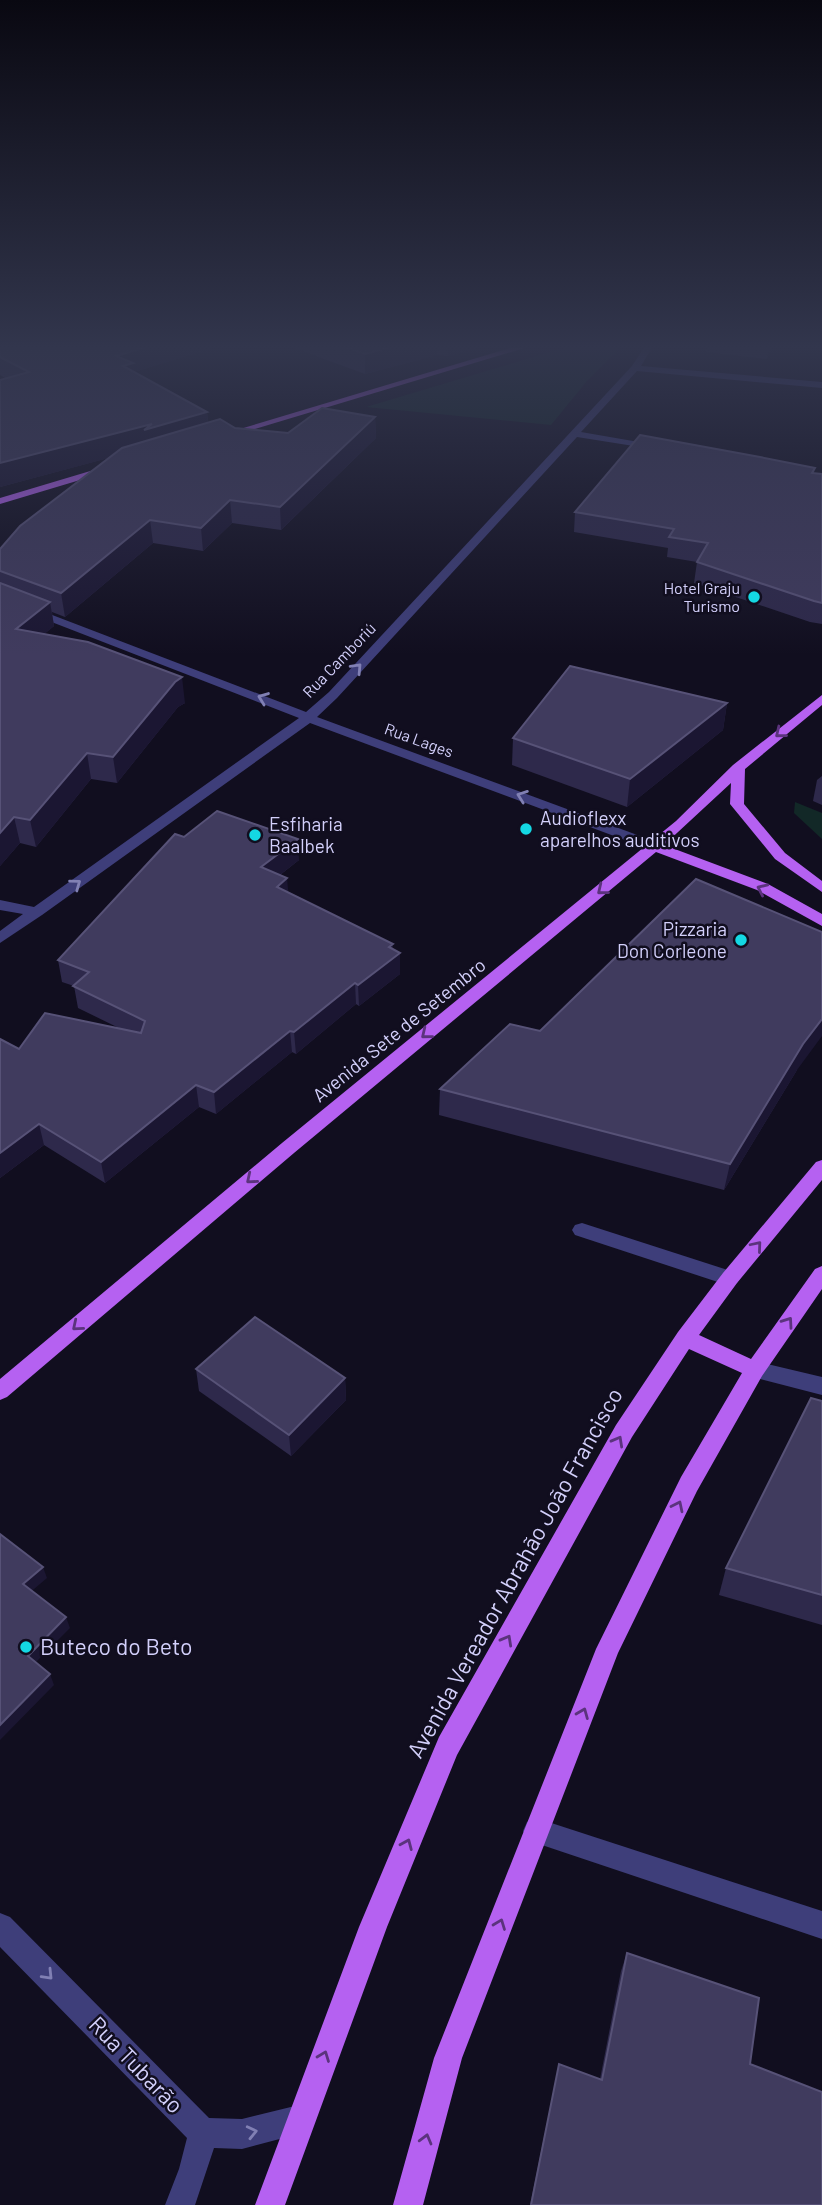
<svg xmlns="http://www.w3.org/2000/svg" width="822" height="2205" font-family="Barlow,sans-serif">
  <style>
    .green { fill: #122827 }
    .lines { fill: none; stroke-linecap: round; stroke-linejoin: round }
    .minor { fill: #3e3e7a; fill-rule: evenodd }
    .major { fill: #b561f1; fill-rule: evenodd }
    .wall { fill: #2e294b }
    .shaded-wall { fill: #1b1632 }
    .building { fill: #403b5e; stroke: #575277; stroke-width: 2 }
    .oneway { stroke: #8180b4 }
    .oneway2 { stroke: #5b337d }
    .poi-dot { fill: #14d8e3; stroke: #110e1f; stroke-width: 2.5 }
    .labels { text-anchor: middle; stroke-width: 5; stroke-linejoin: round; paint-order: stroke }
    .far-poi-label { font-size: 16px; fill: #d3d0fb; stroke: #110e1f; text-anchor: end }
    .far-street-label { font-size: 16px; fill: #d3d0fb; stroke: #110e1f }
    .poi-label { font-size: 19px; fill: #d3d0fb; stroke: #110e1f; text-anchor: start }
    .street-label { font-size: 19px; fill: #d3d0fb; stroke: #110e1f }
    .near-street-label { font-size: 23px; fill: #d3d0fb; stroke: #110e1f }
    .near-poi-label { font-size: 23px; fill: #d3d0fb; stroke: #110e1f; text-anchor: start }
  </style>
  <rect width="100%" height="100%" fill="#110e1f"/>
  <g class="green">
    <path d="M570,346H622L587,381L551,425L366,407Z"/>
    <path d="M795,802L822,813V839L794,813Z"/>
  </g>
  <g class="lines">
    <g class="minor">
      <path d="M645,346H653L641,366L822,382V388L637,371L581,432L656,445L659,446V450L577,437L337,698L317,717L659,843L661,846L659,849H649L310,723L42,915L0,943V931L23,914L0,910V900L34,907L299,718L0,602V595L306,712L329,692L632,366Z"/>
      <path d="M582,1223L737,1273L740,1278L737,1283L730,1286L575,1235L572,1230L575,1225Z"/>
      <path d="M755,1361L822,1377V1395L748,1376L745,1370L748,1364Z"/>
      <path d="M536,1818L822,1911V1939L527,1840L523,1831L527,1822Z"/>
      <path d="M0,1913L10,1917L209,2118L242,2119L299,2105L310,2109L314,2120L310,2131L242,2149L214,2148L195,2205H165L179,2169L187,2138L0,1947Z"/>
    </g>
    <g class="major">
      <path d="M517,346H531L228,437L220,435Z"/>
      <path d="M107,466L112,469L110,471L0,504V498Z"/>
      <path d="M822,695V705L745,769L744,804L785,853L822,881V892L775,859L730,804L731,783L664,845L768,884L822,914V926L757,890L656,852L294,1153L7,1397L0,1400V1379L282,1143L676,821L733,765Z"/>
      <path d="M822,1160V1180L737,1283L699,1335L751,1359L815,1269L822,1266V1289L762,1376L697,1491L618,1653L462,2058L423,2205H393L434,2058L596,1649L681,1477L742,1373L689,1349L632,1437L457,1755L387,1927L285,2205H255L359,1927L439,1737L616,1425L678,1332L723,1273L816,1162Z"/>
    </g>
  </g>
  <g class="wall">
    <path d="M0,346H219L134,372L207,412L208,423L235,428L288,433L375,417L376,438L281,530L232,523L203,551L153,543L65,617L52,612L54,626L44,634L185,703L178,707L117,783L91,779L36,847L20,843L0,866V549L108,458L0,487V380L5,378L0,375Z"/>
    <path d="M289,346H485L448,356L437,355L365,374Z"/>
    <path d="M707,346H773L767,359L706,352Z"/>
    <path d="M815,468L814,473L822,474V624L810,622L694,583L697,562L667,557L668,548L574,532L575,512Z"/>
    <path d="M727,703L723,730L627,807L512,765L513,738Z"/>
    <path d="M822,776V805L813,801L817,780Z"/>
    <path d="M184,837L299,860L280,875L288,892L393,944V949L400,953V974L359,1006L356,1004L296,1054L292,1052L216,1114L199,1107L105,1183L44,1145L0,1178V1039L19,1049L121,1029L78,1008L74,986L62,982L58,960Z"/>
    <path d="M540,1031L797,1070L724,1190L439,1115L440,1089Z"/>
    <path d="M196,1369L345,1378L346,1400L291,1456L199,1391Z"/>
    <path d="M822,1401V1625L719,1595L726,1568Z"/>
    <path d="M627,1953L750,2064L822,2205H530L559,2064L600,2079L621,1971Z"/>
  </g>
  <g class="shaded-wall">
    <path d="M150,346H219L134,372L135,384L116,356Z"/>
    <path d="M394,346H437V355L365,374V354Z"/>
    <path d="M448,346H485L448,356Z"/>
    <path d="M769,346H773L767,359Z"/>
    <path d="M207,412L209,434L146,448L0,487V463L152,424Z"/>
    <path d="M375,417L376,438L281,530L280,507Z"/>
    <path d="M230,500L232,523L203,551L201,528Z"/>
    <path d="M150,520L153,543L65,617L61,593Z"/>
    <path d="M50,602L54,626L21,654L16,629Z"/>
    <path d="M182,677L185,703L178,707L117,783L113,757L175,682Z"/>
    <path d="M727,703L723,730L627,807L630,779Z"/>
    <path d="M87,753L91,779L36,847L30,820Z"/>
    <path d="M14,817L20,843L0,866V833Z"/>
    <path d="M298,839L299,860L263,888L261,867Z"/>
    <path d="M287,878L289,899L277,887Z"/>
    <path d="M393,944V958L400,953V974L359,1006L358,985Z"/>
    <path d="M355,983L356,1004L296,1054L294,1032Z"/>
    <path d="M822,1019V1036L797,1070L724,1190L730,1164L803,1044Z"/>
    <path d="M290,1031L292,1052L216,1114L214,1092Z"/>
    <path d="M196,1085L199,1107L105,1183L101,1162Z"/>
    <path d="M39,1124L44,1145L0,1178V1153Z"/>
    <path d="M345,1378L346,1400L291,1456L289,1435Z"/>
    <path d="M43,1567L47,1578L27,1595L23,1584Z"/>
    <path d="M66,1617L70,1628L32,1666L28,1656Z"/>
    <path d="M50,1674L54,1685L0,1740V1725Z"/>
  </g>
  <g class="building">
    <path d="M0,346H150L116,356L133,363L123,366L207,412L144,430L152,424L0,463V380L29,372L0,357Z"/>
    <path d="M343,346H394L365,354Z"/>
    <path d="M322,408L375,417L280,507L230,500L201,528L150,520L61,593L0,571V549L20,526L122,448L220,419L235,428L288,433Z"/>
    <path d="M640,435L760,457L815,468L812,473L822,474V603L814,601L697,562L708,543L669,537L674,529L575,512Z"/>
    <path d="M0,583L50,602L16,629L88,642L182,677L175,682L113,757L87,753L30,820L14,817L0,833Z"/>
    <path d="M570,666L727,703L630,779L513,738Z"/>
    <path d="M217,811L298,839L261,867L287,878L277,887L393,944L389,947L400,953L358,985L355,983L294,1032L290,1031L214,1092L196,1085L101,1162L39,1124L0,1153V1039L19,1049L45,1013L141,1033L145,1021L73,986L89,972L58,960L175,834L184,837Z"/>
    <path d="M696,879L822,932V1019L803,1044L730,1164L440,1089L510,1024L540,1031Z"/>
    <path d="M255,1317L345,1378L289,1435L196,1369Z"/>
    <path d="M811,1398L822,1401V1595L726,1568Z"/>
    <path d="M0,1534L43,1567L23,1584L66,1617L28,1656L50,1674L0,1725Z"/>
    <path d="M627,1953L759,1998L750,2064L822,2092V2205H531L559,2064L602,2080Z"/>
  </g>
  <defs><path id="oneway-chevron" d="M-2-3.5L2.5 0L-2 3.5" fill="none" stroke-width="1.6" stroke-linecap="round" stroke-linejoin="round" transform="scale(1.75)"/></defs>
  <g class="oneway">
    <use href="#oneway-chevron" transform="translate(357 668) rotate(-47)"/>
    <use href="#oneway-chevron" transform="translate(263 698) rotate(-159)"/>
    <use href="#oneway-chevron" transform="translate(522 796) rotate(-160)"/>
    <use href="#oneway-chevron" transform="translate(76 884) rotate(-36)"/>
    <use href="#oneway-chevron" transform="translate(48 1975) rotate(46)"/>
    <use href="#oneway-chevron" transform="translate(252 2132) rotate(-13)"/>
  </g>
  <g class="oneway2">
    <use href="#oneway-chevron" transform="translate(780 733) rotate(141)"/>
    <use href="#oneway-chevron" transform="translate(762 889) rotate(-155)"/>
    <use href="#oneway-chevron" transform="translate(602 890) rotate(141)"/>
    <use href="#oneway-chevron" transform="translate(426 1034) rotate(141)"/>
    <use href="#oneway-chevron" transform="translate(251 1179) rotate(140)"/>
    <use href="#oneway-chevron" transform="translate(757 1246) rotate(-50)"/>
    <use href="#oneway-chevron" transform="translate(788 1322) rotate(-55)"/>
    <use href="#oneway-chevron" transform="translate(77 1326) rotate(140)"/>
    <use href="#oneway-chevron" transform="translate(618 1441) rotate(-61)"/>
    <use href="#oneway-chevron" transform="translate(678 1506) rotate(-64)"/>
    <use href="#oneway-chevron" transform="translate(507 1640) rotate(-61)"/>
    <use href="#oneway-chevron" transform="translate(583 1713) rotate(-68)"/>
    <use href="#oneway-chevron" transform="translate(407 1844) rotate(-67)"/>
    <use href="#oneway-chevron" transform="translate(500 1924) rotate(-69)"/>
    <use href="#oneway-chevron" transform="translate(324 2056) rotate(-69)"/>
    <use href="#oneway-chevron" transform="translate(426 2139) rotate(-75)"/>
  </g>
  <linearGradient id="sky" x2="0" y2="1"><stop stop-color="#090811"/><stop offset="0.53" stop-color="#32364d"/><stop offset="1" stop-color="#32364d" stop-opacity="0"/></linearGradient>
  <rect width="822" height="655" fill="url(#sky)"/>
  <g class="poi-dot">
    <circle cx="754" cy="597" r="7"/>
    <circle cx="526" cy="829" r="7"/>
    <circle cx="255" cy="835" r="7"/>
    <circle cx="741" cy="940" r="7"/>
    <circle cx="26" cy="1647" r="7"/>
  </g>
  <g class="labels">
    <g class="far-poi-label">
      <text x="740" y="594">Hotel Graju<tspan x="740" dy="18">Turismo</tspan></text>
    </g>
    <g class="far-street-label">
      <text transform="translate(339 660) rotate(-46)" y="6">Rua Camboriú</text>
      <text transform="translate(419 740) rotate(20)" y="6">Rua Lages</text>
    </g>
    <g class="poi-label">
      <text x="540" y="825">Audioflexx<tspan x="540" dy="22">aparelhos auditivos</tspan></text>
      <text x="269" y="831">Esfiharia<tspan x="269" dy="22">Baalbek</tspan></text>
      <text x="727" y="936" text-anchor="end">Pizzaria<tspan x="727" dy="22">Don Corleone</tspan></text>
    </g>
    <g class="street-label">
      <text transform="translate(399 1030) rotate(-39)" y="7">Avenida Sete de Setembro</text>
    </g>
    <g class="near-street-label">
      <text transform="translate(515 1573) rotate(-61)" y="8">Avenida Vereador Abrahão João Francisco</text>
      <text transform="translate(136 2065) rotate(46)" y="8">Rua Tubarão</text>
    </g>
    <g class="near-poi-label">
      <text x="40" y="1655">Buteco do Beto</text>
    </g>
  </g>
</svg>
